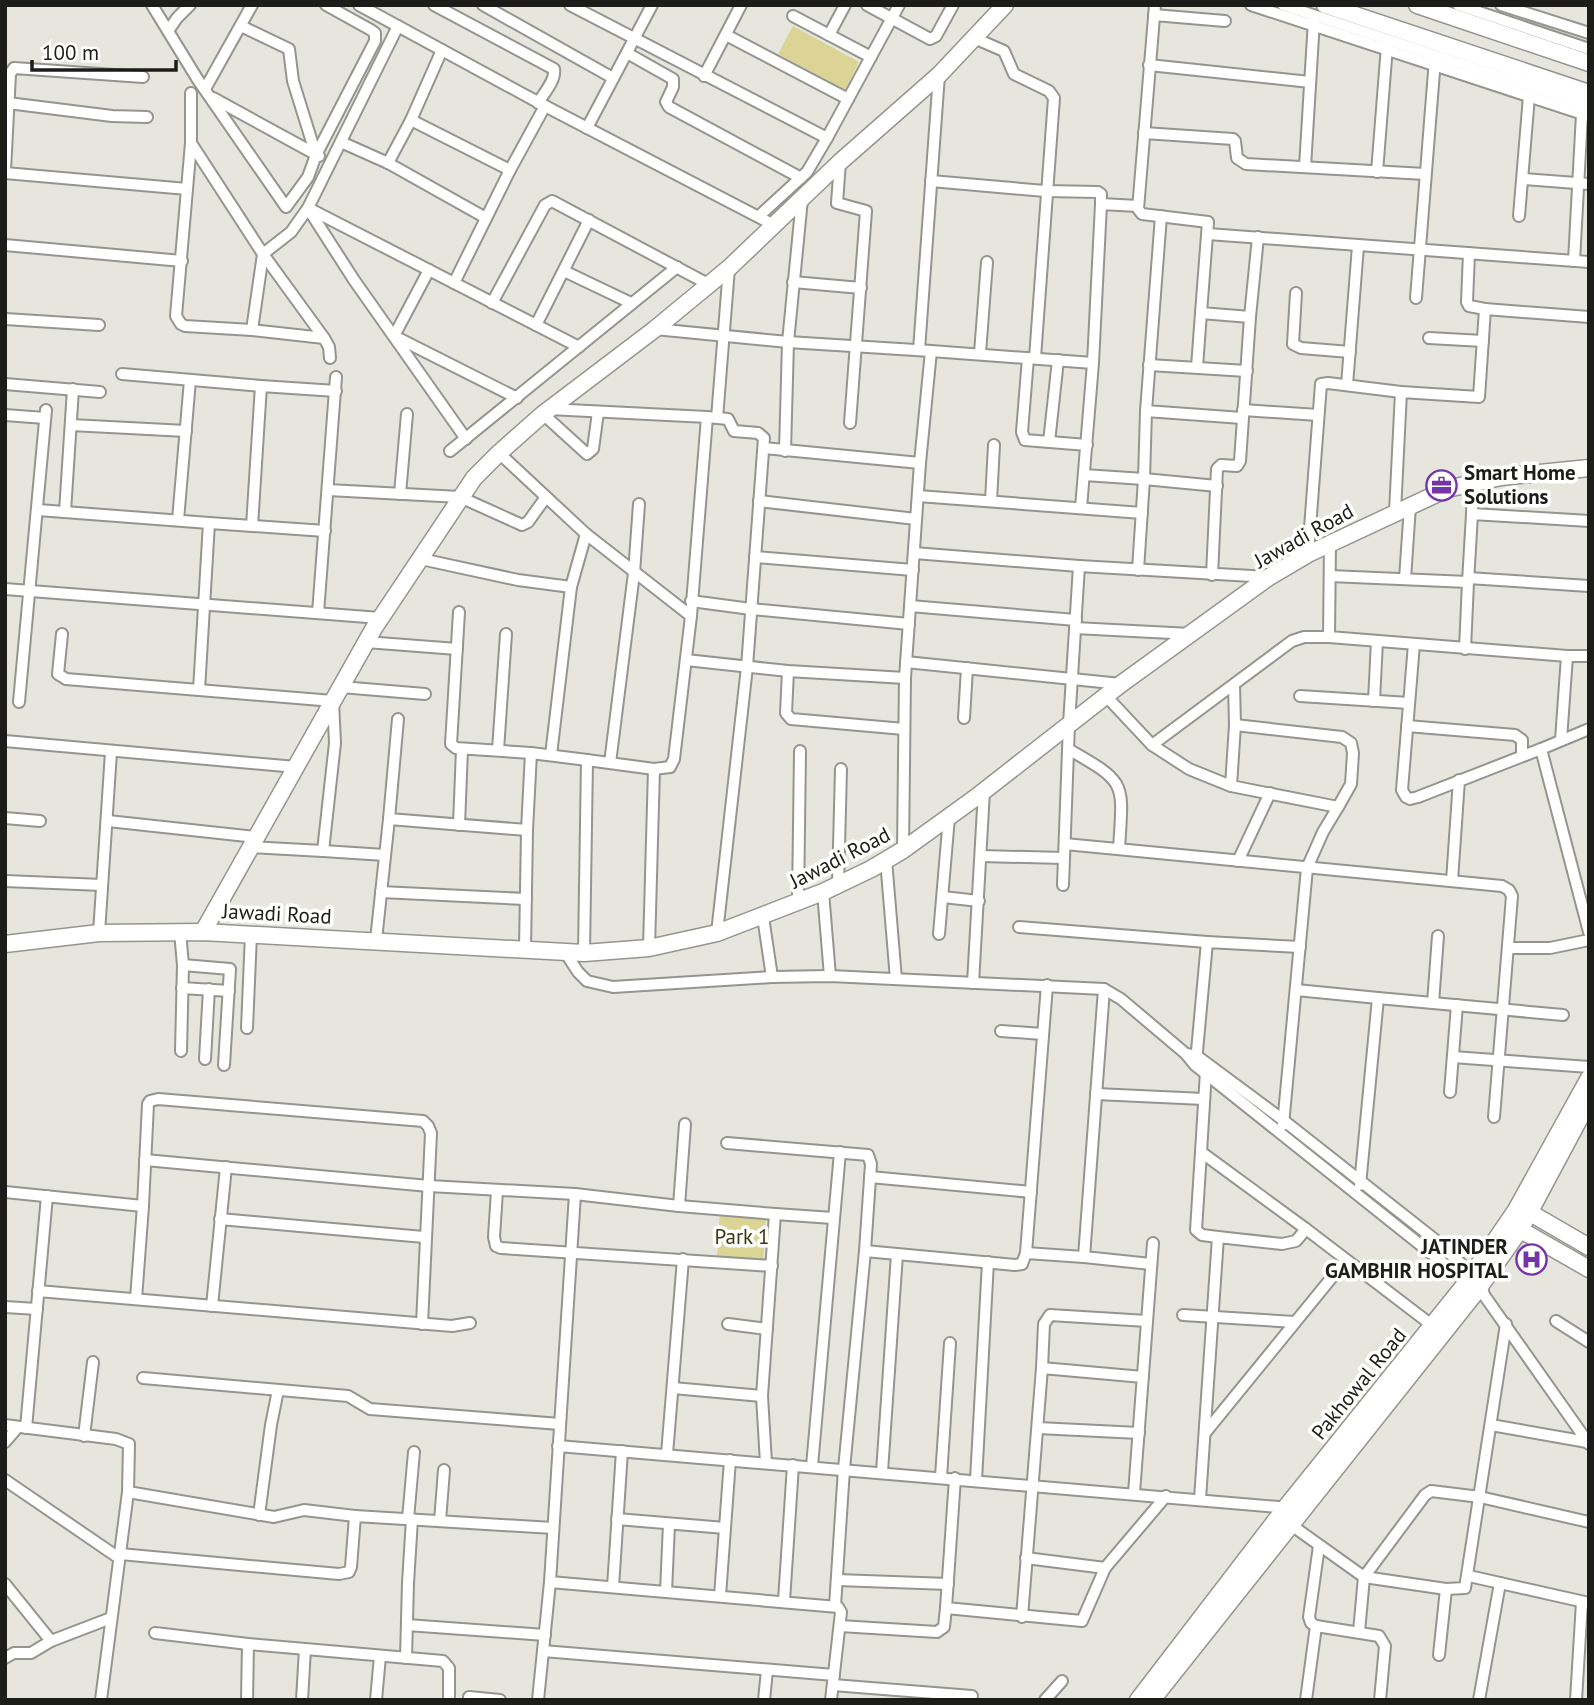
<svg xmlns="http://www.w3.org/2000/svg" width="1594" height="1705" font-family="'PT Sans',sans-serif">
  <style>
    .green { fill: #dbd495 }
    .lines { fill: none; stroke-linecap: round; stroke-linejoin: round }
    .street-casing { stroke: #95958f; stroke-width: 14 }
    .secondary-casing { stroke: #95958f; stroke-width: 19 }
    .street { stroke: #fff; stroke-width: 10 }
    .secondary { stroke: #fff; stroke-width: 16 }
    .labels { text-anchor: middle; stroke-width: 7; stroke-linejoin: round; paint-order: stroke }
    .poi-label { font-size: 21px; font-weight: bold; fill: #1c1c1a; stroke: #fffffe; text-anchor: start }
    .street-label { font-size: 21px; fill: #1c1c1a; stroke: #fffffe }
    .park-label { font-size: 21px; fill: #3b3714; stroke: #fffffe }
  </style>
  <rect width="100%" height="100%" fill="#e6e6df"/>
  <g class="green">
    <path d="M793,26L859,62L845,90L778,54Z"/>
    <path d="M720,1212L766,1216L763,1262L717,1257Z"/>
  </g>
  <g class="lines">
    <defs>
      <g id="street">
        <path d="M152,5L198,80L286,207L308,177L316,155L375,41V33L371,30L326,5"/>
        <path d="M359,5L545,106L774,225"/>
        <path d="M434,5L554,69C556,80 544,93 538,103"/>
        <path d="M483,5L613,78"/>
        <path d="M570,5L827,138L899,5"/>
        <path d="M867,5L930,39L936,36L953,5"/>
        <path d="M1155,5L1138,209L1142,214L1208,222L1201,313L1250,317L1240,461L1237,466L1221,465L1217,469L1212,575"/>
        <path d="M1251,5L1589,116"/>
        <path d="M1283,5L1589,106"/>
        <path d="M1458,5L1589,49"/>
        <path d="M1501,5L1589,33"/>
        <path d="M1154,15L1225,21"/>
        <path d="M793,16L871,57"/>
        <path d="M241,26L289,49L293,81L316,155"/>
        <path d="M168,31L177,18L190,5"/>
        <path d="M726,35L848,99"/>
        <path d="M829,35L845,5"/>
        <path d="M974,38L1004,51L1014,74L1049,91L1054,98L1035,358"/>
        <path d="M442,50L411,120L510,170"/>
        <path d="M627,53L673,79V87L666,102L669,107L801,178"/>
        <path d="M1149,65L1310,82"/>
        <path d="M704,76L741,5"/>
        <path d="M205,89L252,5"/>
        <path d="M191,93V143L176,316L181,324L185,326L252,330L324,338L329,347L330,358"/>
        <path d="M213,98L319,156"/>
        <path d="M8,103L112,116L147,117"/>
        <path d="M587,128L652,5"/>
        <path d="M1144,133L1233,139L1235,141L1237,158L1246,164L1425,174"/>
        <path d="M341,142L388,163L486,218"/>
        <path d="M191,143L263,254L324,338"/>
        <path d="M840,162L837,203L866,211L850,423"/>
        <path d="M388,163L411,120"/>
        <path d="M1305,167L1314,20"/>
        <path d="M5,170L10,74L14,68L143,77"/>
        <path d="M1377,172L1387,46"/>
        <path d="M5,173L187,189"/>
        <path d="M1523,179L1589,184"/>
        <path d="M931,181L1045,191L1098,192L1101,194V204"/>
        <path d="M308,208L579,347"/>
        <path d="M309,210L354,280L466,439"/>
        <path d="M759,216L807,172L827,138"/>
        <path d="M1161,216L1146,411L1242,418"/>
        <path d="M1519,216L1529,96"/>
        <path d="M1208,234L1589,262"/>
        <path d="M5,245L182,261"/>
        <path d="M1469,253L1467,302L1469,306L1485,309"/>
        <path d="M1574,261L1582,114"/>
        <path d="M429,270L394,336L517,398"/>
        <path d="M564,271L631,303"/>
        <path d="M793,282L861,288"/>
        <path d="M454,283L510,170L545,106"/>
        <path d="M1296,293L1293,344L1301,348L1350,352"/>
        <path d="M1416,298L1435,59"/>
        <path d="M492,303L545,205L552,201L708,284"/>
        <path d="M1250,317L1258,237"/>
        <path d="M5,319L99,325"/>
        <path d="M536,325L589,220"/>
        <path d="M655,329L788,342L931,351L920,463L905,678L903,850"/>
        <path d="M252,330L263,254L291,232L308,208L398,26"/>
        <path d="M1429,338L1483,341"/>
        <path d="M919,350L939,75"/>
        <path d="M931,351L1093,363L1081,508"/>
        <path d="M980,353L987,262"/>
        <path d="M1028,358L1022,432L1025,440L1087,445"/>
        <path d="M1093,363L1101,204L1138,206"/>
        <path d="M1149,365L1247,371"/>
        <path d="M1197,367L1201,313"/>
        <path d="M122,374L261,386"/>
        <path d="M5,384L100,392"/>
        <path d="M1347,385L1358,246"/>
        <path d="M549,409L707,417L691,616L674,759L670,767L654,769L649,948"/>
        <path d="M1243,410L1318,415"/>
        <path d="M543,414L587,454L593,449L598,412"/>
        <path d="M5,415L45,418"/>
        <path d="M707,417L728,419L734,431L758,433L764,438L747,667L717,933"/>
        <path d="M717,418L729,268"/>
        <path d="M71,425L186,431"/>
        <path d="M1049,442L1058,360"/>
        <path d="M764,448L920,463"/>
        <path d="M450,451L677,267"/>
        <path d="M785,451L788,342L802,199"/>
        <path d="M499,453L586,534L691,616"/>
        <path d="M1084,475L1144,479L1146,411"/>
        <path d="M328,490L460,497L522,525L528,522L546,497"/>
        <path d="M400,494L407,414"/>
        <path d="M918,496L1142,513"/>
        <path d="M759,501L916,519"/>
        <path d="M991,501L994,445"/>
        <path d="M38,510L209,523L199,690"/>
        <path d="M65,512L73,389"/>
        <path d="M1395,512L1401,392L1479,397L1485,309L1589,317"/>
        <path d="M1472,514L1473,484"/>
        <path d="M178,520L190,380"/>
        <path d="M209,523L325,531"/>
        <path d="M252,526L261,386L336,391"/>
        <path d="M1330,543L1329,637L1567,656H1589"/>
        <path d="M914,553L1079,566L1069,724L1063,885"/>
        <path d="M1308,554L1321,384L1328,383L1401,392"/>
        <path d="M755,557L913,570"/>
        <path d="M421,559L518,580L571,587"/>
        <path d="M1079,566L1269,577"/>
        <path d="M1138,570L1144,479L1217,486"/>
        <path d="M1330,576L1468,582L1465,649"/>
        <path d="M1468,578L1589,586"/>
        <path d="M1405,579L1410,506"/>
        <path d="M1468,582L1472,514L1589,521"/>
        <path d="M5,589L380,618"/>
        <path d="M691,601L751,609L909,624"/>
        <path d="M910,606L1076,620"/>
        <path d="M459,612L451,744L456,748L531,753L587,760"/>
        <path d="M318,613L336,377"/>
        <path d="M1075,628L1191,634"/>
        <path d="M62,634L58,674L66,679L333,701L335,743L323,851L251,847"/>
        <path d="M366,642L457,649"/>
        <path d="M1414,644L1402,790L1406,797L1410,799L1418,797L1541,749"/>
        <path d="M686,660L788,671L905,678"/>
        <path d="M906,662L1121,684"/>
        <path d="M788,671L786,713L791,719L904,729"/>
        <path d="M1234,685L1235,725L1231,786L1338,807L1323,832L1307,868L1283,1125"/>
        <path d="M341,687L425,694"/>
        <path d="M1106,696L1152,745L1292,641L1304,637H1329"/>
        <path d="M1300,696L1409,703"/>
        <path d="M1374,701L1377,641"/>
        <path d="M19,702L46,410"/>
        <path d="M964,718L967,668"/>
        <path d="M398,719L389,819L527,830L525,949"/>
        <path d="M1235,725L1342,737L1351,743L1353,753L1351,784L1338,807"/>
        <path d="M1407,726L1515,735L1522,740V756"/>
        <path d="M1589,729L1541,749L1589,932"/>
        <path d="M1561,740L1567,656"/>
        <path d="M5,741L296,767"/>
        <path d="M1152,745L1189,769L1231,786"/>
        <path d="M1068,749C1128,783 1123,782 1119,849"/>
        <path d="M498,750L506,634"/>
        <path d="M551,755L571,587L586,534"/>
        <path d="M610,763L634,573L639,504"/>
        <path d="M5,818L40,821"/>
        <path d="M108,821L256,837"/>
        <path d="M459,825L462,749"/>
        <path d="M527,830L531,753"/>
        <path d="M1065,844L1502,886L1509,890L1512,896L1494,1117"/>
        <path d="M323,851L385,855"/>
        <path d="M981,856L1064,858"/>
        <path d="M886,860L896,979"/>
        <path d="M1238,861L1270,793"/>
        <path d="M5,881L102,885"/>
        <path d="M1452,881L1459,780"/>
        <path d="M838,885L841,769"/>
        <path d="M381,892L526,899"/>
        <path d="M823,892L830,976"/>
        <path d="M943,897L979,901"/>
        <path d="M798,903L800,751"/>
        <path d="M763,917L772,977"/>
        <path d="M1019,927L1207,942"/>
        <path d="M180,932L183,965L230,969L224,1065"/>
        <path d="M99,933L111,752"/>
        <path d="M939,934L949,817"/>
        <path d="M376,940L389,819"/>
        <path d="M1508,948H1550L1589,940"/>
        <path d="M565,952L578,972L587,981L613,987L772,977L830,976L1104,989L1121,999L1186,1054L1195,1065L1467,1282L1476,1292L1484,1295"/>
        <path d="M584,953L587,760L654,769"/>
        <path d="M973,983L984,791"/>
        <path d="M182,988L229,991"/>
        <path d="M1104,989L1084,1257L1151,1264"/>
        <path d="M1296,990L1378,998"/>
        <path d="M1433,1003L1438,936"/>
        <path d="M247,1028L251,934"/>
        <path d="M1001,1031L1043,1034"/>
        <path d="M181,1051L183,965"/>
        <path d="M1186,1054L1197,1056L1283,1120L1434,1239L1472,1274L1481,1285L1484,1295L1589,1444"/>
        <path d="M1453,1057L1589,1067"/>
        <path d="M205,1059L209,989"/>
        <path d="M1196,1062L1207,942L1300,947"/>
        <path d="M1206,1071L1201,1152L1306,1229"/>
        <path d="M1450,1092L1457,1005"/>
        <path d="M1096,1094L1204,1099"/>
        <path d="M727,1143L868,1155L871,1164L865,1251L1015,1265L1022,1264L1026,1253L1047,985"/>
        <path d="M1201,1152L1196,1230L1202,1235L1218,1237"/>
        <path d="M145,1160L429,1186L575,1194L679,1206L775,1214L762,1396L766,1463"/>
        <path d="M870,1177L1031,1192"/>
        <path d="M1360,1185L1378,998L1563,1015"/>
        <path d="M497,1191L494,1237L496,1246L501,1248L772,1266"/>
        <path d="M5,1192L143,1206L148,1104L150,1101L158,1099L423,1121L428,1126L431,1133L422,1324"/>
        <path d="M575,1194L550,1582L838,1607L841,1612L831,1700"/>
        <path d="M679,1206L685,1124"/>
        <path d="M775,1214L833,1218"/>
        <path d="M220,1219L424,1237"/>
        <path d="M1026,1253L1084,1257"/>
        <path d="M38,1291L452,1326L470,1323"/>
        <path d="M136,1299L143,1206"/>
        <path d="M212,1306L226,1167"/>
        <path d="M5,1307L37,1309"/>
        <path d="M1183,1315L1295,1322"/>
        <path d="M1556,1321L1589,1342"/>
        <path d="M728,1324L767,1329"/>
        <path d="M1042,1368L1044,1324L1050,1315L1147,1321"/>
        <path d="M143,1378L348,1396L370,1409L560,1424"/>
        <path d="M673,1388L762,1396"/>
        <path d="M5,1425L116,1439L129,1444L128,1492L101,1700"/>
        <path d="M1491,1425L1587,1442"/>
        <path d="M26,1428L47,1196"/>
        <path d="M1038,1428L1139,1433"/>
        <path d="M1205,1433L1346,1260"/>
        <path d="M84,1436L93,1362"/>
        <path d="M5,1442L18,1427"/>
        <path d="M558,1446L1290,1508"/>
        <path d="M667,1454L683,1259"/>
        <path d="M812,1466L840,1152"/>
        <path d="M882,1472L897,1254"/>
        <path d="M941,1477L950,1343"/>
        <path d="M955,1478L946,1608L1082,1621L1105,1568L1166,1496"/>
        <path d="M5,1480L119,1558"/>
        <path d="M976,1480L988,1262"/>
        <path d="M128,1492L274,1517L304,1510L355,1516"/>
        <path d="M1134,1493L1153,1243"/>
        <path d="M1200,1499L1218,1237L1282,1244L1296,1241L1306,1229L1433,1326"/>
        <path d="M259,1515L271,1425L278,1390"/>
        <path d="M408,1519L414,1452"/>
        <path d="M617,1519L725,1528"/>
        <path d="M440,1521L444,1470"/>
        <path d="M1287,1522L1364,1577L1446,1589L1465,1588L1506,1324"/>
        <path d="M120,1554L339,1574L349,1572L351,1567L355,1516L553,1528"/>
        <path d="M1026,1558L1105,1568"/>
        <path d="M1469,1576L1589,1603"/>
        <path d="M837,1580L948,1584"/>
        <path d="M5,1584L51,1641"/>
        <path d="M613,1587L622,1451"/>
        <path d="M666,1592L669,1524"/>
        <path d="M720,1596L730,1460"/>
        <path d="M784,1601L793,1465"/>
        <path d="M835,1606L844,1469L865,1251"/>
        <path d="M1022,1617L1042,1368L1143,1377"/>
        <path d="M407,1625L545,1635"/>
        <path d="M840,1626L937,1632L944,1627L946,1608"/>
        <path d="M1316,1626L1379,1636L1385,1646L1380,1700"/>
        <path d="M1359,1632L1364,1577L1425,1495L1431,1491L1480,1497L1589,1522"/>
        <path d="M155,1633L248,1644L443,1661L449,1668V1697"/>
        <path d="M543,1651L834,1675"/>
        <path d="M1439,1655L1446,1589"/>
        <path d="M5,1658L14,1653H31L51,1641L111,1618"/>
        <path d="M406,1658L408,1583L412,1519"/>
        <path d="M833,1685L972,1696"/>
        <path d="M469,1697L500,1700"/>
        <path d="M247,1700L248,1644"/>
        <path d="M302,1700L305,1649"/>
        <path d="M376,1700L380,1656"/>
        <path d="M538,1700L550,1582"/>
        <path d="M764,1700L767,1670"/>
        <path d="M1045,1700L1062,1681"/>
        <path d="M1306,1700L1316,1626L1311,1623L1309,1617L1319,1546"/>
        <path d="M1479,1700L1500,1583"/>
        <path d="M1576,1700L1582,1602"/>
      </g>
      <g id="secondary">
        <path d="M1325,5L1589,93"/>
        <path d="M1417,5L1589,63"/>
        <path d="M203,932L374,628L474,478L499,453L543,414L655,329L729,268L840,162L939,75L1005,5"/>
        <path d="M5,944L99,933L203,932L584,953L649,948L717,933L823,892L871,869L903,850L975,798L1121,684L1269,577L1308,554L1447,489L1501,477L1589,468"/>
        <path d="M1520,1207L1589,1247"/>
        <path d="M1512,1225L1589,1269"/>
        <path d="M1138,1700L1286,1507L1467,1282L1516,1210L1589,1078"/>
        <path d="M1152,1700L1476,1292L1520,1230L1589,1101"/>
      </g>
    </defs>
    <use href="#street" class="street-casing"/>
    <use href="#secondary" class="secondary-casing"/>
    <use href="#street" class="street"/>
    <use href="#secondary" class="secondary"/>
  </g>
  <defs>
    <symbol id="office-ring" viewBox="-11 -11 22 22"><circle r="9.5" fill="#fffffe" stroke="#7534a8" stroke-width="1.5"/><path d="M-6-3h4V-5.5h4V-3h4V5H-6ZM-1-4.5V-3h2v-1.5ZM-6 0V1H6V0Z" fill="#7534a8"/></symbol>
    <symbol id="hospital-ring" viewBox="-11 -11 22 22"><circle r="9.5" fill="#fffffe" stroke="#7534a8" stroke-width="1.5"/><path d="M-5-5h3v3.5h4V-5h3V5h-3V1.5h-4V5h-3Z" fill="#7534a8"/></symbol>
  </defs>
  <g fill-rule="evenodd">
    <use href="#office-ring" x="1424" y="468" width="35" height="35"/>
    <use href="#hospital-ring" x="1514" y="1242" width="35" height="35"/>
  </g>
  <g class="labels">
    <g class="poi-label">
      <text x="1464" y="480">Smart Home<tspan x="1464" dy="24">Solutions</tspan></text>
      <text x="1508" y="1254" text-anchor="end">JATINDER<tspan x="1508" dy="24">GAMBHIR HOSPITAL</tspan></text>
    </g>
    <g class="street-label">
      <text transform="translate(1304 536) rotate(-29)" y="7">Jawadi Road</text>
      <text transform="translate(840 858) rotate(-27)" y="7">Jawadi Road</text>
      <text transform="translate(277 914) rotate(3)" y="7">Jawadi Road</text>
      <text transform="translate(1359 1384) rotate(-51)" y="7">Pakhowal Road</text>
    </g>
    <g class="park-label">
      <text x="742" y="1244">Park 1</text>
    </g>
  </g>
  <rect width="1594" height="1705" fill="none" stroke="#1c1c1a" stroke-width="14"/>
  <path d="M32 60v10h144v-10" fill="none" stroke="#1c1c1a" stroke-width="3.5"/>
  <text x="42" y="60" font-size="21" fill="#1c1c1a" stroke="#fffffe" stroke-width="5" paint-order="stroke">100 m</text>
</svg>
